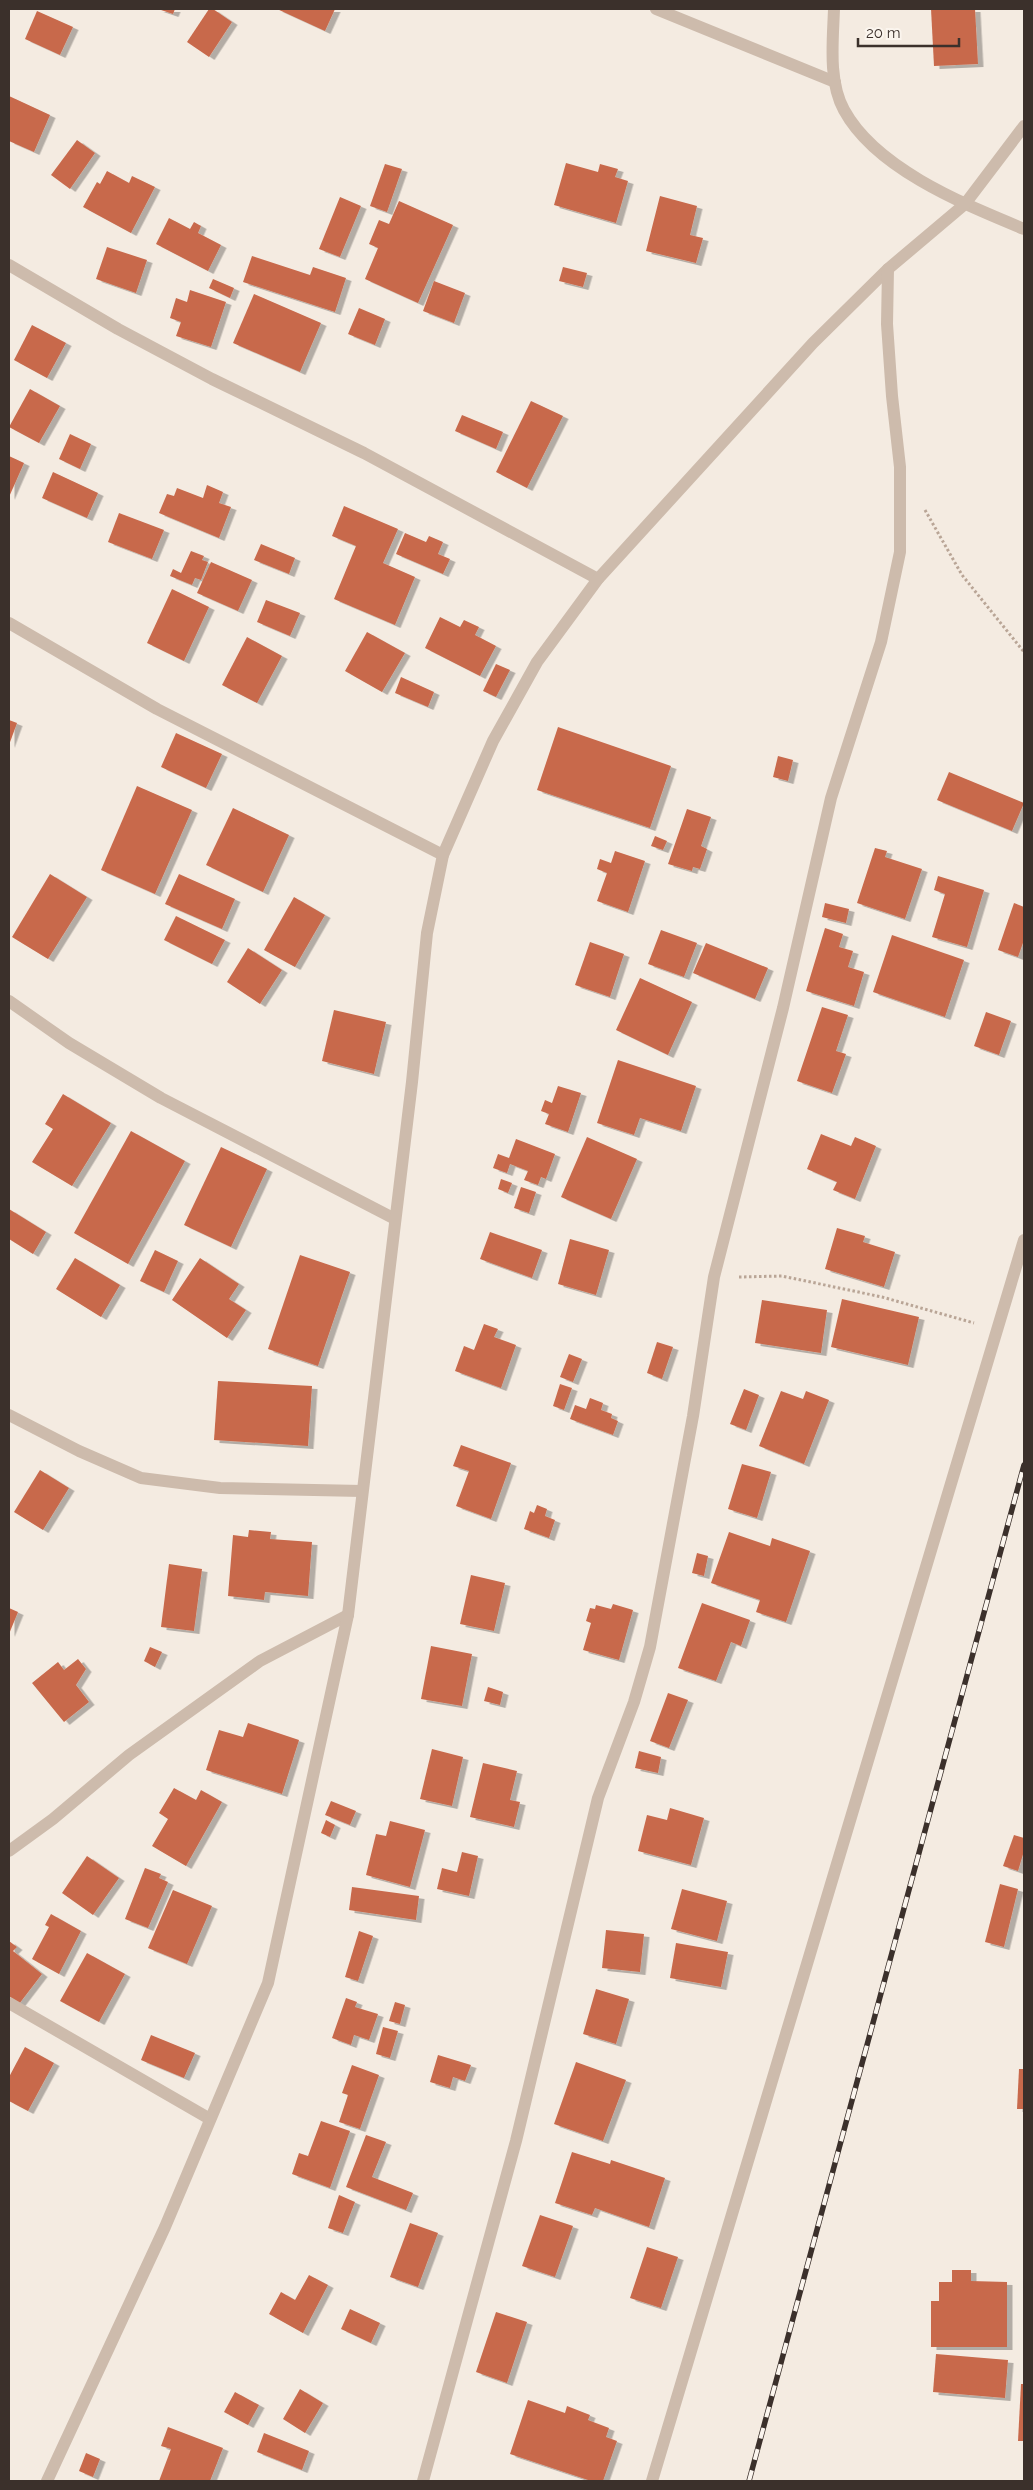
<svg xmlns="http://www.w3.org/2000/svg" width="1033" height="2490" font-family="Raleway,sans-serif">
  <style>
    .building { fill: #c8694b; filter: url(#shadow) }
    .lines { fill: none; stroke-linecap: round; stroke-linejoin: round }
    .path { stroke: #b9a596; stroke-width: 3; stroke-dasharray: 2.5 2.5; stroke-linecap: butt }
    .minor { stroke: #cdbbac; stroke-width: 12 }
    .rail-casing { stroke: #3b302b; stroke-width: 5.5 }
    .rail { stroke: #fbf5ee; stroke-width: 4; stroke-dasharray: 11; stroke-linecap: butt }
  </style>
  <defs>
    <filter id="shadow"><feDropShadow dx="5.5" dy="3" stdDeviation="0" flood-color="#0004"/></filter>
  </defs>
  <rect width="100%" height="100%" fill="#f4ebe1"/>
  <g class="building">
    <path d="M158,9H175L173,14Z"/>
    <path d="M209,9H213L232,22L209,57L187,42Z"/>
    <path d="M277,9H335L325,31Z"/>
    <path d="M931,9H975L978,64L934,66Z"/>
    <path d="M37,11L73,27L60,55L25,39Z"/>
    <path d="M9,96L50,115L34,152L9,141Z"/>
    <path d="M77,140L95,153L70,189L51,175Z"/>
    <path d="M566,163L598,172L600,164L618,169L615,177L628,181L616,223L554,205Z"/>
    <path d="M385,164L402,169L387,212L370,206Z"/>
    <path d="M107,171L129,183L132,176L155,187L131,233L83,207L97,182L100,184Z"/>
    <path d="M660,196L697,206L690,235L703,238L696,263L646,251Z"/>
    <path d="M340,197L361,206L340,257L319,249Z"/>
    <path d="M399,201L453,225L418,303L365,279L378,248L369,244L379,220L389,224Z"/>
    <path d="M169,218L190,229L194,222L201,226L198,233L221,245L208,271L156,244Z"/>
    <path d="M107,247L147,260L136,293L96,279Z"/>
    <path d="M252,256L310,275L313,267L346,278L335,312L243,282Z"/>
    <path d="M563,267L587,273L583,287L559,281Z"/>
    <path d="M213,279L234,288L230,298L209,288Z"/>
    <path d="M434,281L465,293L454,323L423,311Z"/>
    <path d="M190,290L226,302L211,347L176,336L181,322L170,318L176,298L187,302Z"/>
    <path d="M254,294L321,323L300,372L233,343Z"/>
    <path d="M359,308L385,319L375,345L348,334Z"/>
    <path d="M32,325L66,343L47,378L14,360Z"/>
    <path d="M30,389L60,406L39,443L9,427Z"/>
    <path d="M531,401L563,416L527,488L496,472Z"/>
    <path d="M462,415L503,432L496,449L455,431Z"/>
    <path d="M70,434L91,444L80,469L59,459Z"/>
    <path d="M9,456L24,463L9,497Z"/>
    <path d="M53,472L98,493L87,518L42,498Z"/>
    <path d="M207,485L223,492L219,503L231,507L219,538L159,513L167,494L174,496L177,488L203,498Z"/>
    <path d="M344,506L398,529L383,563L415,577L395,625L334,599L356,546L332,536Z"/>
    <path d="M119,513L164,530L152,559L108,542Z"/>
    <path d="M405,533L426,542L429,536L443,542L438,554L450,559L443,574L396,554Z"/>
    <path d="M261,544L295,558L289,574L254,560Z"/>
    <path d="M191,551L204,556L202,560L208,562L201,580L195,578L192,585L170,576L173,569L181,573Z"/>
    <path d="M211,562L252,580L238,611L197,593Z"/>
    <path d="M172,589L209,607L184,661L147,643Z"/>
    <path d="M266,600L300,613L290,636L257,622Z"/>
    <path d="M440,617L460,627L464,620L479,627L475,635L496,646L480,676L425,648Z"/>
    <path d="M367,632L405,653L382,692L345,671Z"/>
    <path d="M247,637L282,656L257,703L222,685Z"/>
    <path d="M496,664L510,670L496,697L483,691Z"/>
    <path d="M401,677L434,692L428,707L395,693Z"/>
    <path d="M9,720L17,723L9,745Z"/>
    <path d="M558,727L671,766L650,828L537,790Z"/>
    <path d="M176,733L222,754L206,788L161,767Z"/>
    <path d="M778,756L793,760L788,781L773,777Z"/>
    <path d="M949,772L1024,803L1012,831L937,800Z"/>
    <path d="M137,786L192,810L155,894L101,870Z"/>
    <path d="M233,808L289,835L263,892L206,865Z"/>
    <path d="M687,809L711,817L701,846L707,849L700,869L693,867L692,871L668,864Z"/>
    <path d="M655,836L667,841L663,850L651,846Z"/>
    <path d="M875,848L887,851L885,857L922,869L905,919L857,903Z"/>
    <path d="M615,851L645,861L628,912L597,901L607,873L597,869L600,859L611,863Z"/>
    <path d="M50,874L87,897L48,959L12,937Z"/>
    <path d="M179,874L235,899L222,929L165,904Z"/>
    <path d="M938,876L984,890L967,947L932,937L945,894L934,890Z"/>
    <path d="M294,897L325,915L295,967L264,950Z"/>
    <path d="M825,903L849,909L846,923L822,917Z"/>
    <path d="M1014,903L1024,907V940L1018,957L998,950Z"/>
    <path d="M176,916L225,940L212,964L164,940Z"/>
    <path d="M825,928L843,934L839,947L853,951L848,967L864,972L854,1006L806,991Z"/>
    <path d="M661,930L697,943L684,977L648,964Z"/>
    <path d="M892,935L964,960L945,1017L873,992Z"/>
    <path d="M590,942L624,954L610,997L575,985Z"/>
    <path d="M706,943L768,968L755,999L693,973Z"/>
    <path d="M248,948L282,970L260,1004L227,982Z"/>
    <path d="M640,978L692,1002L668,1055L616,1030Z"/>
    <path d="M822,1007L848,1015L836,1051L846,1054L832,1093L797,1081Z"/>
    <path d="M334,1010L386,1022L374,1074L322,1061Z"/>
    <path d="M986,1012L1011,1021L999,1055L974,1046Z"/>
    <path d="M618,1060L696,1086L681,1131L640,1118L634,1135L597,1123Z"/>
    <path d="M558,1086L581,1093L568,1132L545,1124L549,1114L541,1111L545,1100L552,1103Z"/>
    <path d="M63,1094L111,1123L72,1186L32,1162L53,1129L45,1124Z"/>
    <path d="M131,1131L185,1161L128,1264L74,1233Z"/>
    <path d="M821,1134L851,1146L855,1137L876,1146L855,1199L833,1190L837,1182L807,1169Z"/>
    <path d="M587,1137L637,1159L611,1219L561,1197Z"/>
    <path d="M516,1139L555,1154L546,1179L541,1177L538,1185L524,1180L528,1171L510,1164L507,1173L493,1168L498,1154L509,1158Z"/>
    <path d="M221,1147L267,1169L231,1247L184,1225Z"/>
    <path d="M501,1179L512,1183L508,1193L498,1189Z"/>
    <path d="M521,1187L536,1192L529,1213L514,1208Z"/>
    <path d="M9,1209L46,1232L33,1254L9,1239Z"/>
    <path d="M837,1228L865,1236L863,1242L895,1252L884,1287L825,1269Z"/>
    <path d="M490,1232L542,1250L532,1278L480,1259Z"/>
    <path d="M570,1239L609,1250L596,1295L558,1284Z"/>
    <path d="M155,1250L178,1261L164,1292L140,1281Z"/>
    <path d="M300,1255L350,1272L318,1366L268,1349Z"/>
    <path d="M75,1258L120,1285L101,1317L56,1289Z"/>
    <path d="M200,1258L239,1284L229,1299L246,1310L227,1338L172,1300Z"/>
    <path d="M842,1299L919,1317L908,1365L831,1347Z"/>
    <path d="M762,1300L827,1310L821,1353L755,1343Z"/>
    <path d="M484,1324L498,1329L494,1337L516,1345L501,1388L455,1371L464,1346L474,1350Z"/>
    <path d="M657,1342L673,1347L662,1379L647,1373Z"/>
    <path d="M569,1354L582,1359L573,1382L560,1377Z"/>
    <path d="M218,1381L312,1386L308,1446L214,1440Z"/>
    <path d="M560,1384L572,1388L564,1410L553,1406Z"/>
    <path d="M744,1389L759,1395L746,1430L730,1424Z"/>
    <path d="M781,1391L803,1399L806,1391L829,1400L804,1464L759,1446Z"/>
    <path d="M590,1398L603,1403L601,1410L612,1414L611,1418L618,1421L613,1435L570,1419L575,1405L586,1409Z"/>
    <path d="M461,1445L511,1463L491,1519L456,1506L469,1471L453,1466Z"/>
    <path d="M742,1464L771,1472L757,1518L728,1509Z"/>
    <path d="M40,1470L69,1488L43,1530L14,1512Z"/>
    <path d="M537,1505L547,1509L545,1516L555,1520L549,1538L524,1529L530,1511L534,1513Z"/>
    <path d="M249,1530L271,1532L270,1539L312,1542L308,1596L265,1592L264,1600L228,1596L233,1535L248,1537Z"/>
    <path d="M729,1532L770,1546L772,1538L810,1551L786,1622L756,1612L760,1600L711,1583Z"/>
    <path d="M697,1553L708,1556L704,1576L692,1573Z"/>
    <path d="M169,1564L202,1569L194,1631L161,1627Z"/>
    <path d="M471,1575L505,1583L494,1631L460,1624Z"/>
    <path d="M702,1603L750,1620L741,1646L731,1642L716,1681L678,1668Z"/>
    <path d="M613,1604L633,1610L619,1660L583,1650L591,1623L586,1621L590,1608L595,1609L596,1605L611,1609Z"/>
    <path d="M9,1608L18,1612L9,1634Z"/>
    <path d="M431,1646L472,1654L462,1706L421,1699Z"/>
    <path d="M150,1647L162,1652L155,1667L144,1661Z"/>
    <path d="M78,1659L86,1669L76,1685L89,1702L64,1722L32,1683L58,1662L64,1670Z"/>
    <path d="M488,1687L503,1692L500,1705L484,1701Z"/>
    <path d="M668,1693L688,1700L669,1748L650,1741Z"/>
    <path d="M248,1723L299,1740L282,1794L206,1770L219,1730L243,1737Z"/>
    <path d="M432,1749L463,1757L452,1806L420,1799Z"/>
    <path d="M639,1751L661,1757L658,1773L635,1768Z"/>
    <path d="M483,1763L517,1771L510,1800L520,1802L514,1827L470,1817Z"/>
    <path d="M174,1788L196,1800L201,1790L222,1802L186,1866L152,1846L168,1819L159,1813Z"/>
    <path d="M331,1801L356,1811L350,1825L325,1815Z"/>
    <path d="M670,1808L704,1818L691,1865L638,1851L647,1815L667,1820Z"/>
    <path d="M326,1820L335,1825L330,1837L321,1833Z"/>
    <path d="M390,1821L425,1830L410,1887L366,1875L376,1834L386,1836Z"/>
    <path d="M1014,1835L1024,1838V1851L1018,1871L1003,1866Z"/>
    <path d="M462,1852L478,1856L469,1896L437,1889L442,1868L457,1872Z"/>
    <path d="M87,1856L119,1878L93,1915L62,1893Z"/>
    <path d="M145,1868L161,1874L159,1878L168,1882L148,1928L125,1919Z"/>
    <path d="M1000,1884L1018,1889L1004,1947L985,1942Z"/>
    <path d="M352,1887L419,1896L416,1920L349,1910Z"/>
    <path d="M682,1889L727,1901L717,1941L671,1929Z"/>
    <path d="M173,1890L212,1906L187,1964L148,1948Z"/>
    <path d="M51,1914L81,1931L59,1974L32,1959L49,1927L45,1925Z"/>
    <path d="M606,1930L644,1934L640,1972L602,1968Z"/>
    <path d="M359,1931L373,1936L358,1981L345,1977Z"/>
    <path d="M9,1941L17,1947L13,1951L42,1974L19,2004L9,1996Z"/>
    <path d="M676,1943L728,1952L721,1987L670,1978Z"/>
    <path d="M87,1953L125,1974L99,2022L60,2001Z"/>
    <path d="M596,1989L629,1999L616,2044L583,2034Z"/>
    <path d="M346,1998L357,2002L355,2007L378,2014L369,2040L354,2035L351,2045L332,2038Z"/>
    <path d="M395,2002L405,2005L400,2024L389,2021Z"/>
    <path d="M383,2027L398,2031L390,2058L376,2054Z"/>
    <path d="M151,2035L195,2053L184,2078L141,2060Z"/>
    <path d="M25,2047L54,2063L28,2111L9,2101V2077Z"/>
    <path d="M438,2055L471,2065L465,2081L453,2077L450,2088L430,2082Z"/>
    <path d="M576,2062L626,2080L603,2141L554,2124Z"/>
    <path d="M352,2065L379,2075L360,2129L339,2122L348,2095L342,2093Z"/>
    <path d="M1019,2069H1024V2109H1017Z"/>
    <path d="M321,2121L350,2131L330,2188L292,2174L299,2153L308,2156Z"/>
    <path d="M366,2135L386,2142L372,2177L413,2193L406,2210L346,2187Z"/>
    <path d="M572,2152L610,2164L611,2160L665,2178L649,2227L595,2208L592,2215L555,2203Z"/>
    <path d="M339,2195L355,2202L343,2233L328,2228Z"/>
    <path d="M540,2215L573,2226L555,2277L522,2266Z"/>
    <path d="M410,2223L438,2233L418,2287L390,2277Z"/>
    <path d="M647,2247L678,2257L661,2308L630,2298Z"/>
    <path d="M952,2270H971V2281L1007,2282V2347H931V2301H939V2282H952Z"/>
    <path d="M309,2275L328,2285L303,2333L269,2314L281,2292L295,2300Z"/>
    <path d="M350,2309L380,2323L371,2343L341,2329Z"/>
    <path d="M496,2312L527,2322L507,2383L476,2372Z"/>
    <path d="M936,2354L1008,2360L1005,2398L933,2392Z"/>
    <path d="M1021,2384H1024V2441H1018Z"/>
    <path d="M300,2389L323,2403L305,2433L283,2419Z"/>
    <path d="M235,2392L259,2405L248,2425L224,2412Z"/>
    <path d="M528,2400L565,2413L567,2406L590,2415L588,2420L609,2428L606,2437L617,2441L603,2481H591L510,2454Z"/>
    <path d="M168,2427L223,2448L210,2481H159L171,2449L161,2446Z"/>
    <path d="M264,2433L309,2451L302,2470L257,2452Z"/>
    <path d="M86,2453L100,2459L93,2477L79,2471Z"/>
  </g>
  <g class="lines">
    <g class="path">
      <path d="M925,510L962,575L1024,652"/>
      <path d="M739,1277L782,1276L882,1297L974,1323"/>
    </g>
    <g class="minor">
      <path d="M656,9L835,82"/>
      <path d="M834,9C833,40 828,81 844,110C876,169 964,204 1024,229"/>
      <path d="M9,265L118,329L212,379L364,453L598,579"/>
      <path d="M9,623L157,709L443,855"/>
      <path d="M9,1001L69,1043L161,1098L395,1219"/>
      <path d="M9,1415L79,1451L141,1478L220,1488L362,1491"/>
      <path d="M9,1851L53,1819L129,1755L260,1661L348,1615"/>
      <path d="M9,2003L210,2119"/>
      <path d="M47,2481L165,2227L268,1983L348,1615L412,1082L427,933L443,855L493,741L537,662L598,579L813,343L888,269L965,204L1024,126"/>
      <path d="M423,2481L516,2141L598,1798L634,1702L650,1647L693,1416L714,1277L783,1008L831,798L881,642L900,552V467L892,396L887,324L888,269"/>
      <path d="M652,2481L1024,1240"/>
    </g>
    <defs>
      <path id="rail" d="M749,2481L1024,1465"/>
    </defs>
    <use href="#rail" class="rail-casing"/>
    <use href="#rail" class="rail"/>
  </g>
  <rect width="1033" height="2490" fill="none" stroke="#3b302b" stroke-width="20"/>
  <path d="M858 38v8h101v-8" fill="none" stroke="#3b302b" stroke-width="2.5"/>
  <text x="866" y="38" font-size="15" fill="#3b302b" stroke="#fbf5ee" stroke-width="4" paint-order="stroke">20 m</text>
</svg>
